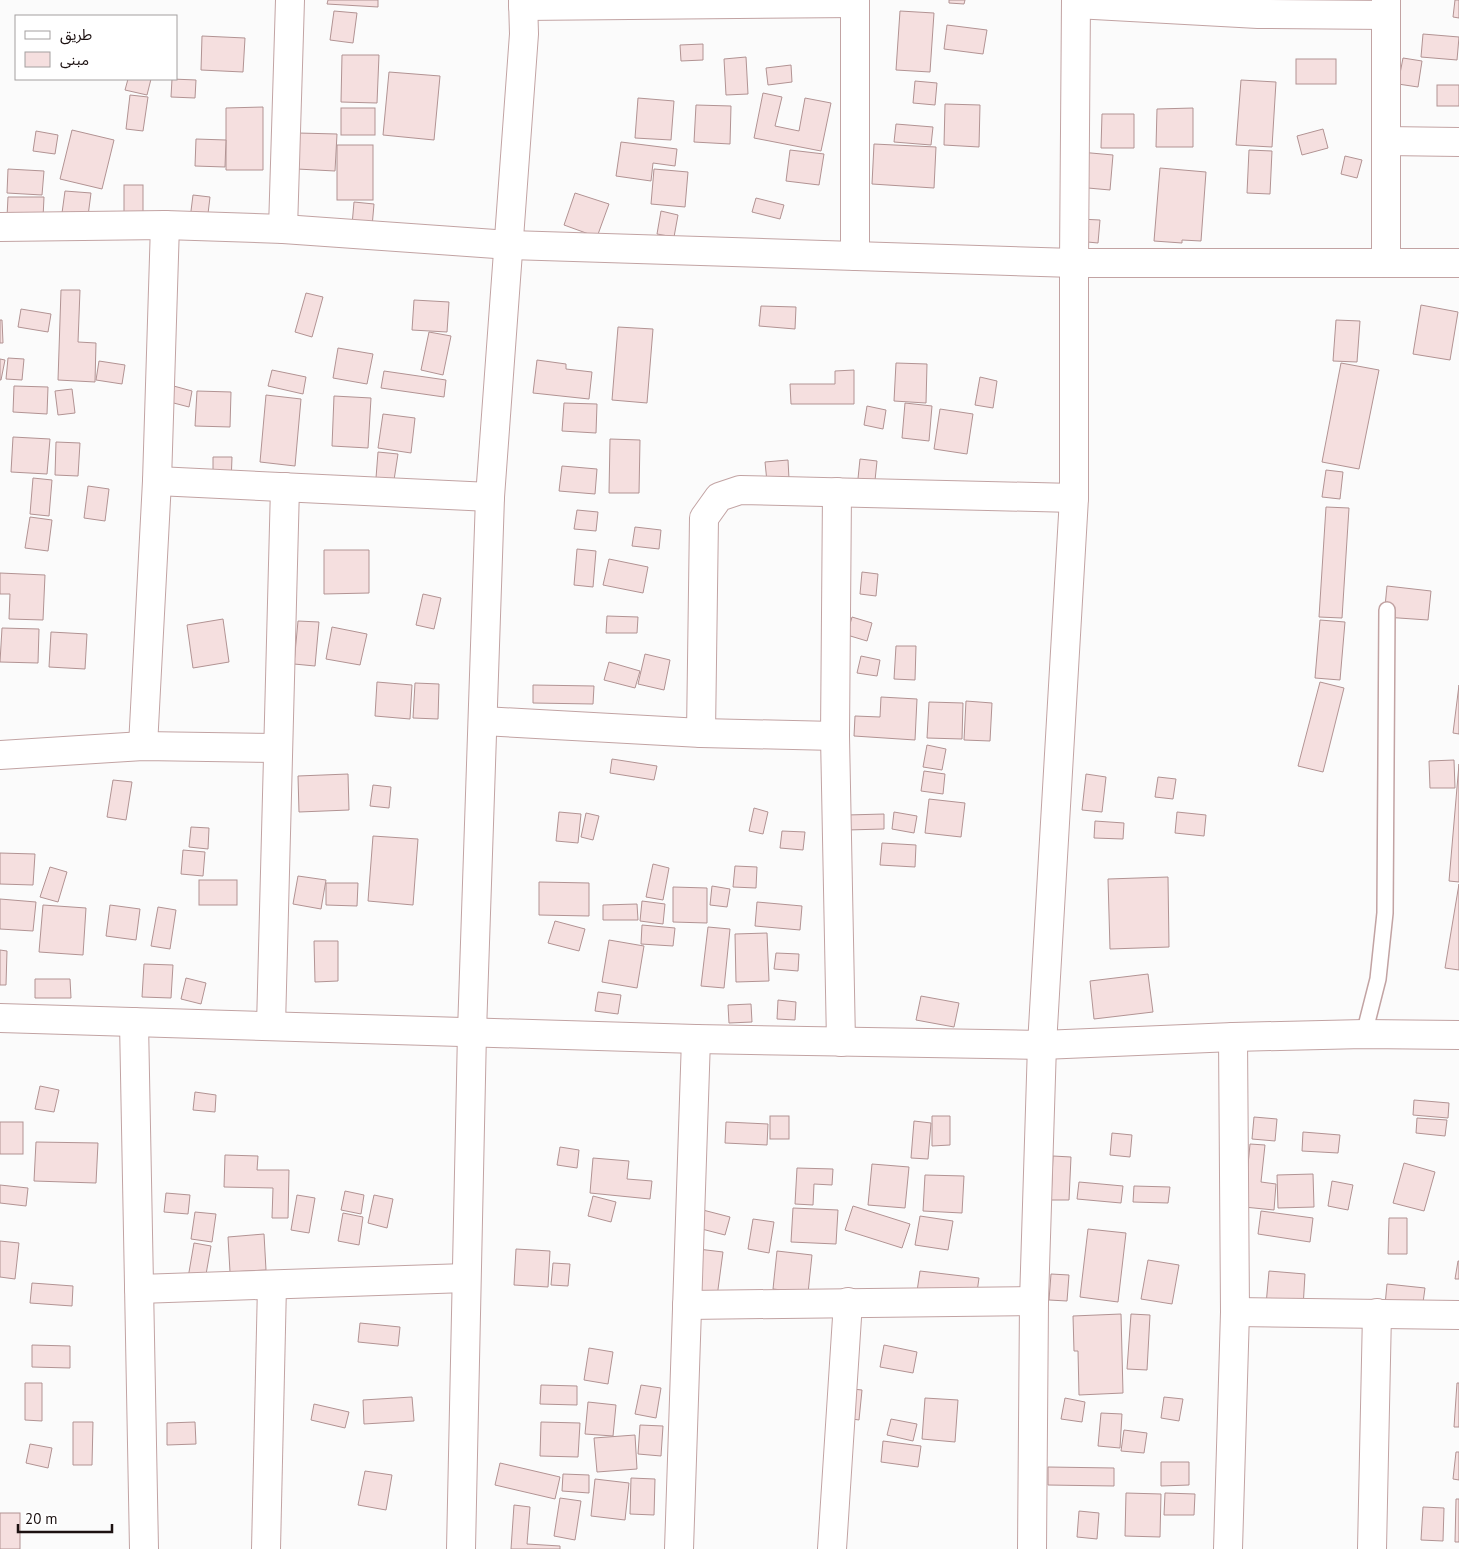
<svg xmlns="http://www.w3.org/2000/svg" width="1459" height="1549" font-family="'PT Sans','Noto Sans Arabic',sans-serif">
  <style>
    .building { fill: #f5dfdf; stroke: #b29393 }
    .lines { fill: none; stroke-linecap: round; stroke-linejoin: round }
    .service-casing { stroke: #c2a3a3; stroke-width: 18 }
    .minor-casing { stroke: #c2a3a3; stroke-width: 30 }
    .service { stroke: #fff; stroke-width: 15 }
    .minor { stroke: #fff; stroke-width: 28 }
  </style>
  <rect width="100%" height="100%" fill="#fbfbfb"/>
  <g class="building">
    <path d="M328,0H378V7L327,4Z"/>
    <path d="M949,0H965L964,4L949,3Z"/>
    <path d="M1455,0H1459V18L1453,17Z"/>
    <path d="M334,11L357,13L353,43L330,40Z"/>
    <path d="M900,11L934,13L930,72L896,70Z"/>
    <path d="M947,25L987,30L983,54L944,49Z"/>
    <path d="M1423,34L1459,37L1457,60L1421,57Z"/>
    <path d="M202,36L245,38L243,72L201,70Z"/>
    <path d="M703,44V60L681,61L680,45Z"/>
    <path d="M342,55H379L377,103L341,102Z"/>
    <path d="M746,57L748,94L726,95L724,59Z"/>
    <path d="M1403,58L1422,61L1418,87L1398,84Z"/>
    <rect x="1296" y="59" width="40" height="25"/>
    <path d="M791,65L792,82L768,85L766,68Z"/>
    <path d="M389,72L440,76L434,140L383,135Z"/>
    <path d="M128,79H151L147,95L125,90Z"/>
    <path d="M172,79L196,80L195,98L171,97Z"/>
    <path d="M1241,80L1276,82L1272,147L1236,145Z"/>
    <path d="M915,81L937,83L935,105L913,103Z"/>
    <rect x="1437" y="85" width="22" height="21"/>
    <path d="M763,93L782,97L775,126L799,131L805,98L831,103L821,151L754,138Z"/>
    <path d="M130,95L148,97L143,131L126,129Z"/>
    <path d="M638,98L674,101L671,140L635,138Z"/>
    <path d="M945,104L980,105L979,147L944,145Z"/>
    <path d="M696,105L731,106L730,144L694,142Z"/>
    <path d="M263,107V170H226V108Z"/>
    <rect x="341" y="108" width="34" height="27"/>
    <path d="M1193,108V147H1156L1157,109Z"/>
    <path d="M1102,114H1134V148H1101Z"/>
    <path d="M896,124L933,127L931,145L894,142Z"/>
    <path d="M1323,129L1328,148L1302,155L1297,136Z"/>
    <path d="M72,130L114,140L102,189L60,179Z"/>
    <path d="M36,131L58,135L55,154L33,151Z"/>
    <path d="M298,133L337,134L335,171L297,169Z"/>
    <path d="M196,139L226,140L225,167L195,166Z"/>
    <path d="M621,142L677,149L675,166L653,163L651,181L616,176Z"/>
    <path d="M874,144L936,147L934,188L872,184Z"/>
    <rect x="337" y="145" width="36" height="55"/>
    <path d="M790,150L824,154L819,185L786,181Z"/>
    <path d="M1249,150L1272,151L1270,194L1247,193Z"/>
    <path d="M1080,152L1113,155L1110,190L1077,187Z"/>
    <path d="M1345,156L1362,160L1357,178L1341,174Z"/>
    <path d="M1160,168L1206,172L1201,241L1182,240V243L1154,241Z"/>
    <path d="M8,169L44,171L42,195L7,193Z"/>
    <path d="M654,169L688,172L685,207L651,204Z"/>
    <rect x="124" y="185" width="19" height="35"/>
    <path d="M65,191L91,193L88,216L62,213Z"/>
    <path d="M575,193L609,204L597,237L564,225Z"/>
    <path d="M193,195L210,197L207,222L190,219Z"/>
    <path d="M8,197H44L43,218L7,217Z"/>
    <path d="M756,198L784,205L780,219L752,212Z"/>
    <path d="M354,202L374,204L372,227L352,225Z"/>
    <path d="M661,211L678,215L674,237L657,234Z"/>
    <path d="M1079,219L1100,220L1098,243L1077,241Z"/>
    <path d="M61,290H80L78,342L96,343L95,382L58,380Z"/>
    <path d="M306,293L323,297L312,337L295,332Z"/>
    <path d="M414,300L449,302L447,332L412,330Z"/>
    <path d="M1421,305L1458,312L1450,360L1413,354Z"/>
    <path d="M761,306L796,307L795,329L759,326Z"/>
    <path d="M21,309L51,314L48,332L18,327Z"/>
    <path d="M0,320H2L3,343H0Z"/>
    <path d="M1336,320L1360,321L1357,362L1333,361Z"/>
    <path d="M618,327L653,329L647,403L612,400Z"/>
    <path d="M429,332L451,336L443,375L421,370Z"/>
    <path d="M338,348L373,354L367,384L333,378Z"/>
    <path d="M8,358L24,359L22,380L6,379Z"/>
    <path d="M0,359L5,360L1,380H0Z"/>
    <path d="M537,360L566,364V369L592,372L589,399L533,393Z"/>
    <path d="M99,361L125,365L122,384L96,380Z"/>
    <path d="M896,363L927,364L926,403L894,401Z"/>
    <path d="M1341,363L1379,370L1359,469L1322,462Z"/>
    <path d="M272,370L306,377L303,394L268,386Z"/>
    <path d="M854,370V404H791L790,384H835V371Z"/>
    <path d="M384,371L446,380L444,397L381,388Z"/>
    <path d="M980,377L997,381L993,408L975,405Z"/>
    <path d="M170,385L192,391L189,407L166,401Z"/>
    <path d="M14,386L48,387L47,414L13,412Z"/>
    <path d="M72,389L75,413L58,415L55,391Z"/>
    <path d="M197,391L231,392L230,427L195,426Z"/>
    <path d="M266,395L301,399L295,466L260,462Z"/>
    <path d="M334,396L371,398L368,448L332,446Z"/>
    <path d="M564,403L597,404L596,433L562,431Z"/>
    <path d="M905,403L932,406L929,441L902,438Z"/>
    <path d="M867,406L886,410L883,429L864,425Z"/>
    <path d="M940,409L973,414L967,454L934,449Z"/>
    <path d="M383,414L415,418L411,453L378,448Z"/>
    <path d="M13,437L50,439L47,474L11,472Z"/>
    <path d="M610,439L640,440L639,493H609Z"/>
    <path d="M56,442L80,443L78,476L55,475Z"/>
    <path d="M378,452L398,454L394,480L376,478Z"/>
    <path d="M213,457H232L231,484L213,483Z"/>
    <path d="M860,459L877,461L873,500L856,498Z"/>
    <path d="M788,460L789,479L767,482L765,462Z"/>
    <path d="M562,466L597,469L595,494L559,491Z"/>
    <path d="M1326,470L1343,472L1340,499L1322,497Z"/>
    <path d="M33,478L52,480L49,516L30,514Z"/>
    <path d="M88,486L109,489L105,521L84,518Z"/>
    <path d="M1326,507L1349,508L1342,618L1319,617Z"/>
    <path d="M577,510L598,512L596,531L574,529Z"/>
    <path d="M30,517L52,520L48,551L25,548Z"/>
    <path d="M635,527L661,530L659,549L632,546Z"/>
    <path d="M577,549L596,551L593,587L574,585Z"/>
    <path d="M324,550H369V593L324,594Z"/>
    <path d="M609,559L648,567L643,593L603,585Z"/>
    <path d="M862,572L878,574L876,596L860,594Z"/>
    <path d="M0,573L45,575L43,620L9,619L10,594H0Z"/>
    <path d="M1387,586L1431,591L1428,620L1384,617Z"/>
    <path d="M423,594L441,598L434,629L416,625Z"/>
    <path d="M607,616L638,617L637,633H606Z"/>
    <path d="M852,617L872,623L867,641L847,635Z"/>
    <path d="M223,619L229,662L193,668L187,625Z"/>
    <path d="M1320,620L1345,622L1340,680L1315,678Z"/>
    <path d="M298,621L319,622L315,666L294,664Z"/>
    <path d="M332,627L367,634L360,665L326,659Z"/>
    <path d="M2,628L39,629L38,663L0,662Z"/>
    <path d="M51,632L87,634L85,669L49,667Z"/>
    <path d="M896,646H916L915,680L894,679Z"/>
    <path d="M645,654L670,660L664,690L638,684Z"/>
    <path d="M861,656L880,660L877,676L857,673Z"/>
    <path d="M609,662L640,671L635,688L604,680Z"/>
    <path d="M377,682L412,685L410,719L375,716Z"/>
    <path d="M1320,682L1344,688L1323,772L1298,766Z"/>
    <path d="M415,683L439,684L438,719L413,718Z"/>
    <path d="M533,685L594,686L593,704L533,703Z"/>
    <path d="M1459,685V734L1453,733Z"/>
    <path d="M881,697L917,699L915,740L854,736L855,716L880,717Z"/>
    <path d="M966,701L992,703L990,741L964,740Z"/>
    <path d="M929,702L963,703L962,739L927,738Z"/>
    <path d="M927,745L946,749L942,770L923,767Z"/>
    <path d="M612,759L657,766L654,780L610,773Z"/>
    <path d="M1454,760L1455,788H1430L1429,761Z"/>
    <path d="M1459,764V882L1449,881Z"/>
    <path d="M924,771L945,774L943,794L921,791Z"/>
    <path d="M348,774L349,810L299,812L298,776Z"/>
    <path d="M1086,774L1106,777L1102,812L1082,810Z"/>
    <path d="M1158,777L1176,779L1173,799L1155,797Z"/>
    <path d="M113,780L132,782L126,820L107,817Z"/>
    <path d="M373,785L391,787L389,808L370,806Z"/>
    <path d="M929,799L965,803L961,837L925,833Z"/>
    <path d="M754,808L768,812L763,834L749,831Z"/>
    <path d="M559,812L581,814L578,843L556,841Z"/>
    <path d="M894,812L917,816L914,833L892,829Z"/>
    <path d="M1177,812L1206,815L1204,836L1175,833Z"/>
    <path d="M586,813L599,816L593,840L581,837Z"/>
    <path d="M884,814V829L847,830V815Z"/>
    <path d="M1095,821L1124,823L1123,839L1094,838Z"/>
    <path d="M191,827L209,828L208,849L189,847Z"/>
    <path d="M782,831L805,832L803,850L780,848Z"/>
    <path d="M373,836L418,839L413,905L368,901Z"/>
    <path d="M882,843L916,845L915,867L880,865Z"/>
    <path d="M183,850L205,852L203,876L181,874Z"/>
    <path d="M0,853L35,854L33,885L0,884Z"/>
    <path d="M653,864L669,868L663,900L646,897Z"/>
    <path d="M735,866L757,867L756,888L733,887Z"/>
    <path d="M50,867L67,872L58,902L40,897Z"/>
    <path d="M298,876L326,880L321,909L293,904Z"/>
    <path d="M1168,877L1169,947L1110,949L1108,879Z"/>
    <rect x="199" y="880" width="38" height="25"/>
    <path d="M539,882L589,883V916L539,915Z"/>
    <path d="M326,883H358L357,906L326,905Z"/>
    <path d="M1459,884V970L1445,968Z"/>
    <path d="M712,886L730,889L727,907L710,905Z"/>
    <path d="M673,887L707,888V923L673,922Z"/>
    <path d="M0,899L36,902L33,931L0,929Z"/>
    <path d="M642,901L665,904L663,924L640,921Z"/>
    <path d="M757,902L802,906L800,930L755,926Z"/>
    <path d="M637,904L638,920H603V905Z"/>
    <path d="M43,905L86,908L83,955L39,952Z"/>
    <path d="M110,905L140,909L136,940L106,936Z"/>
    <path d="M158,907L176,910L170,949L151,946Z"/>
    <path d="M555,921L585,929L579,951L548,943Z"/>
    <path d="M642,925L675,928L673,946L641,944Z"/>
    <path d="M708,927L730,929L724,988L701,986Z"/>
    <path d="M767,933L769,981L736,982L735,934Z"/>
    <path d="M609,940L644,946L637,988L602,982Z"/>
    <path d="M314,941H338V981L315,982Z"/>
    <path d="M0,950L7,951L6,985H0Z"/>
    <path d="M776,953L799,954L798,971L774,969Z"/>
    <path d="M144,964L173,965L171,998L142,997Z"/>
    <path d="M1148,974L1153,1012L1094,1019L1090,981Z"/>
    <path d="M186,978L206,983L201,1004L181,999Z"/>
    <path d="M35,979H70L71,998H35Z"/>
    <path d="M598,992L621,995L618,1014L595,1011Z"/>
    <path d="M921,996L959,1003L954,1027L916,1020Z"/>
    <path d="M778,1000L796,1002L795,1020L777,1019Z"/>
    <path d="M751,1004L752,1022L729,1023L728,1005Z"/>
    <path d="M40,1086L59,1090L54,1112L35,1109Z"/>
    <path d="M195,1092L216,1095L215,1112L193,1110Z"/>
    <path d="M1414,1100L1449,1103L1448,1118L1413,1115Z"/>
    <rect x="770" y="1116" width="19" height="23"/>
    <path d="M932,1116H950V1145L932,1146Z"/>
    <path d="M1254,1117L1277,1119L1275,1141L1252,1139Z"/>
    <path d="M1417,1118L1447,1120L1445,1136L1416,1133Z"/>
    <path d="M914,1121L931,1123L928,1159L911,1158Z"/>
    <rect x="0" y="1122" width="23" height="32"/>
    <path d="M726,1122L768,1124L767,1145L725,1143Z"/>
    <path d="M1303,1132L1340,1135L1338,1153L1302,1151Z"/>
    <path d="M1112,1133L1132,1135L1130,1157L1110,1155Z"/>
    <path d="M36,1142L98,1143L96,1183L34,1181Z"/>
    <path d="M1250,1144L1265,1145L1261,1182L1276,1184L1274,1210L1244,1207Z"/>
    <path d="M560,1147L579,1150L577,1168L557,1165Z"/>
    <path d="M225,1155L258,1156L257,1170H289L288,1218H272L273,1188L224,1187Z"/>
    <path d="M1053,1156L1071,1157L1069,1200H1051Z"/>
    <path d="M593,1158L629,1161L627,1179L652,1181L650,1199L590,1193Z"/>
    <path d="M1404,1163L1435,1172L1424,1211L1393,1203Z"/>
    <path d="M872,1164L909,1167L905,1208L868,1205Z"/>
    <path d="M797,1168L833,1169L832,1185L814,1184L813,1205L795,1204Z"/>
    <path d="M1313,1174L1314,1207L1278,1208L1277,1175Z"/>
    <path d="M925,1175L964,1176L962,1213L923,1211Z"/>
    <path d="M1332,1181L1353,1185L1348,1210L1328,1206Z"/>
    <path d="M1079,1182L1123,1186L1121,1203L1077,1199Z"/>
    <path d="M0,1185L28,1188L26,1206L0,1203Z"/>
    <path d="M1134,1186L1170,1187L1168,1203L1133,1202Z"/>
    <path d="M345,1191L364,1195L361,1214L341,1210Z"/>
    <path d="M166,1193L190,1195L188,1214L164,1212Z"/>
    <path d="M297,1195L315,1198L309,1233L291,1230Z"/>
    <path d="M374,1195L393,1199L387,1228L368,1223Z"/>
    <path d="M593,1196L616,1202L611,1222L588,1216Z"/>
    <path d="M853,1206L910,1224L902,1248L845,1230Z"/>
    <path d="M793,1208L838,1210L836,1244L791,1242Z"/>
    <path d="M699,1209L730,1217L725,1235L694,1227Z"/>
    <path d="M1261,1211L1313,1218L1310,1242L1258,1234Z"/>
    <path d="M195,1212L216,1214L212,1242L191,1239Z"/>
    <path d="M343,1213L363,1217L359,1245L338,1241Z"/>
    <path d="M920,1216L953,1221L948,1250L915,1245Z"/>
    <path d="M1389,1218H1407V1254H1388Z"/>
    <path d="M753,1219L774,1222L769,1253L748,1249Z"/>
    <path d="M1088,1229L1126,1233L1118,1302L1080,1297Z"/>
    <path d="M264,1234L266,1270L230,1272L228,1237Z"/>
    <path d="M0,1241L19,1243L15,1279L0,1277Z"/>
    <path d="M194,1243L211,1246L205,1280L188,1278Z"/>
    <path d="M516,1249L550,1251L548,1287L514,1285Z"/>
    <path d="M698,1249L723,1252L717,1297L693,1293Z"/>
    <path d="M777,1251L812,1255L808,1293L773,1289Z"/>
    <path d="M1148,1260L1179,1265L1172,1304L1141,1299Z"/>
    <path d="M1458,1261H1459V1279H1455Z"/>
    <path d="M553,1263L570,1264L568,1286L551,1285Z"/>
    <path d="M920,1271L979,1278L975,1306L916,1298Z"/>
    <path d="M1269,1271L1305,1274L1303,1308L1266,1305Z"/>
    <path d="M1051,1274L1069,1275L1067,1301L1049,1300Z"/>
    <path d="M32,1283L73,1286L72,1306L30,1303Z"/>
    <path d="M1387,1284L1425,1288L1422,1310L1385,1305Z"/>
    <path d="M1121,1314L1123,1393L1079,1395L1078,1351H1074L1073,1316Z"/>
    <path d="M1131,1314L1150,1315L1147,1370L1127,1369Z"/>
    <path d="M360,1323L400,1327L398,1346L358,1342Z"/>
    <path d="M32,1345L70,1346V1368L32,1367Z"/>
    <path d="M884,1345L917,1352L913,1373L880,1367Z"/>
    <path d="M589,1348L613,1352L608,1384L584,1380Z"/>
    <path d="M25,1383H42V1421L25,1420Z"/>
    <path d="M1457,1383H1459V1427H1454Z"/>
    <path d="M541,1385L577,1386V1405L540,1404Z"/>
    <path d="M641,1385L661,1388L656,1418L635,1414Z"/>
    <path d="M843,1388L862,1390L859,1420L839,1417Z"/>
    <path d="M412,1397L414,1421L364,1424L363,1400Z"/>
    <path d="M1164,1397L1183,1399L1179,1421L1161,1418Z"/>
    <path d="M925,1398L958,1400L955,1442L922,1439Z"/>
    <path d="M1065,1398L1085,1402L1082,1422L1061,1419Z"/>
    <path d="M588,1402L616,1405L613,1436L585,1434Z"/>
    <path d="M314,1404L349,1412L345,1428L311,1420Z"/>
    <path d="M1101,1413L1122,1414L1120,1448L1098,1446Z"/>
    <path d="M891,1419L917,1424L913,1441L887,1435Z"/>
    <path d="M73,1422H93L92,1465H73Z"/>
    <path d="M195,1422L196,1444L167,1445V1423Z"/>
    <path d="M541,1422L580,1423L578,1457L540,1456Z"/>
    <path d="M640,1425L663,1426L661,1456L638,1454Z"/>
    <path d="M1124,1430L1147,1433L1144,1453L1121,1451Z"/>
    <path d="M635,1435L637,1469L597,1472L594,1438Z"/>
    <path d="M883,1441L921,1446L918,1467L881,1462Z"/>
    <path d="M30,1444L52,1448L48,1468L26,1463Z"/>
    <path d="M1456,1452H1459V1480L1453,1479Z"/>
    <path d="M1161,1462H1189V1485L1161,1486Z"/>
    <path d="M500,1463L560,1477L555,1499L495,1485Z"/>
    <path d="M1048,1467L1114,1468V1486L1048,1485Z"/>
    <path d="M365,1471L392,1475L386,1510L358,1505Z"/>
    <path d="M563,1474L589,1475V1493L562,1491Z"/>
    <path d="M631,1478L655,1479L654,1515L630,1514Z"/>
    <path d="M595,1479L629,1483L625,1520L591,1516Z"/>
    <path d="M1126,1493L1161,1494L1160,1537L1125,1536Z"/>
    <path d="M1165,1493L1195,1494L1194,1515H1164Z"/>
    <path d="M560,1498L581,1501L575,1540L554,1536Z"/>
    <path d="M1456,1499H1459V1542H1455Z"/>
    <path d="M514,1505L530,1507L527,1544L560,1546V1549H511Z"/>
    <path d="M1423,1507L1444,1508L1443,1541L1421,1540Z"/>
    <path d="M1079,1511L1099,1513L1097,1539L1077,1537Z"/>
    <rect x="0" y="1513" width="20" height="36"/>
  </g>
  <g class="lines">
    <defs>
      <path id="service" d="M1364,1034L1378,979L1385,913L1387,610"/>
      <g id="minor">
        <path d="M1076,4L1258,14L1386,15"/>
        <path d="M523,6L855,3"/>
        <path d="M1386,141L1459,142"/>
        <path d="M0,227L165,225L283,229L510,245L1074,263H1459"/>
        <path d="M283,229L290,0"/>
        <path d="M855,256V0"/>
        <path d="M1386,263V0"/>
        <path d="M157,481L490,497"/>
        <path d="M837,492L835,736L841,1042"/>
        <path d="M483,721L701,733L835,736"/>
        <path d="M701,733L704,518L719,497L740,490L1074,498"/>
        <path d="M143,746L157,481L165,225"/>
        <path d="M0,755L143,746L278,748"/>
        <path d="M0,1018L696,1039L1042,1045L1233,1037L1364,1034L1459,1035"/>
        <path d="M134,1022L144,1549"/>
        <path d="M271,1026L285,487"/>
        <path d="M139,1289L466,1278"/>
        <path d="M687,1305L1034,1301"/>
        <path d="M1235,1312L1459,1315"/>
        <path d="M266,1549L272,1285"/>
        <path d="M461,1549L472,1032L490,497L524,34L523,0"/>
        <path d="M679,1549L696,1039"/>
        <path d="M832,1549L848,1302"/>
        <path d="M1032,1549L1034,1301L1042,1045L1074,498V263L1076,0"/>
        <path d="M1228,1549L1235,1312L1233,1037"/>
        <path d="M1372,1549L1377,1313"/>
      </g>
    </defs>
    <use href="#service" class="service-casing"/>
    <use href="#minor" class="minor-casing"/>
    <use href="#service" class="service"/>
    <use href="#minor" class="minor"/>
  </g>
  <rect x="15" y="15" width="162" height="65" fill="#ffffff" stroke="#a4a0a0"/>
  <rect x="25" y="31" width="25" height="8" fill="#ffffff" stroke="#a4a0a0"/>
  <text x="60" y="40" font-size="15" fill="#1c1111">طريق</text>
  <rect x="25" y="52" width="25" height="15" fill="#f5dfdf" stroke="#a4a0a0"/>
  <text x="60" y="65" font-size="15" fill="#1c1111">مبنى</text>
  <path d="M18 1524v8h94v-8" fill="none" stroke="#1c1111" stroke-width="2.5"/>
  <text x="25" y="1524" font-size="15" fill="#1c1111" stroke="#ffffff" stroke-width="4" paint-order="stroke">20 m</text>
</svg>
